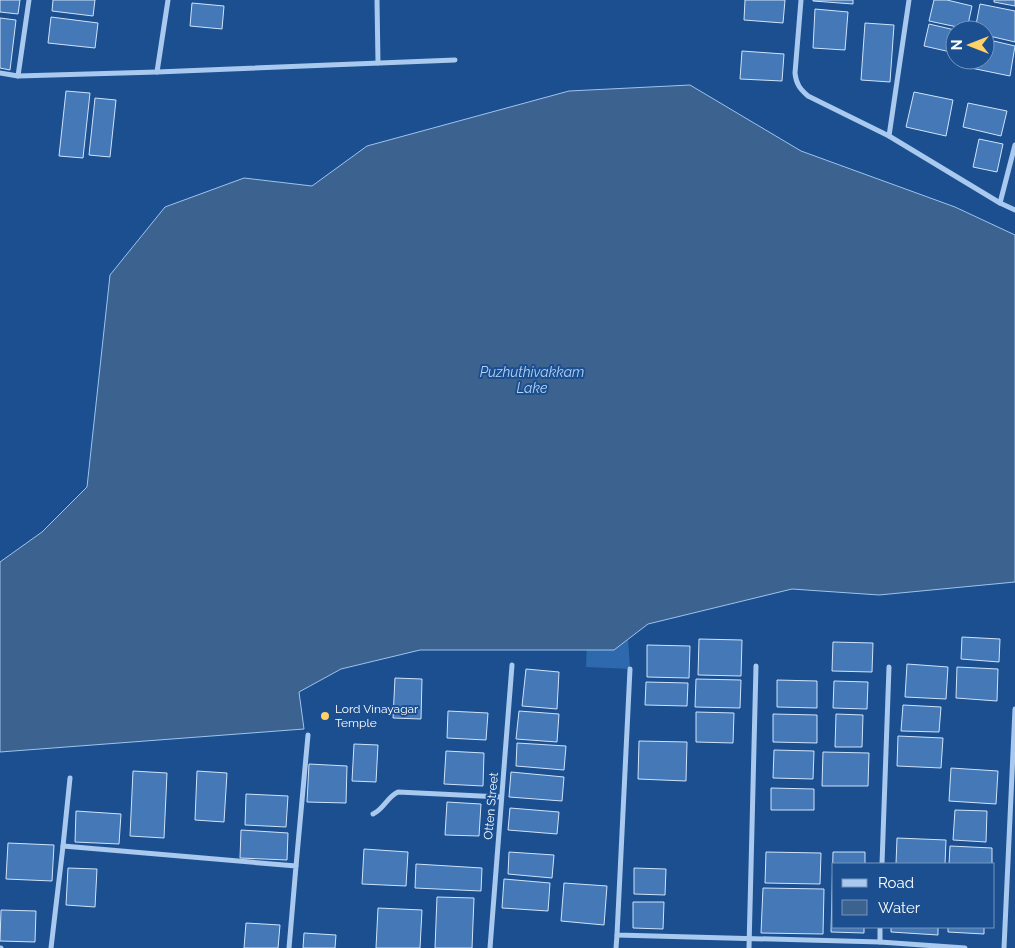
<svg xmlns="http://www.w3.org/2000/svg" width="1015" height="948" font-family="Raleway,sans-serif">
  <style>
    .green { fill: #2e69ad }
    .water { fill: #3c6290; stroke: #9cc4f0 }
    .building { fill: #4478b7; stroke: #cfe3fa }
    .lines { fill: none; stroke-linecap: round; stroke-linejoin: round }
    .street { stroke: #a9c9ee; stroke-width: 5 }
    .poi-dot { fill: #ffd166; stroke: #1b4f8f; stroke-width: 2 }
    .labels { text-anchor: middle; stroke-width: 4; stroke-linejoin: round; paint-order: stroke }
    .poi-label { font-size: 12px; fill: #fff; stroke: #1b4f8f; text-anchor: start }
    .street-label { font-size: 12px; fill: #fff; stroke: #1b4f8f }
    .water-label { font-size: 14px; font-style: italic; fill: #b5d3f5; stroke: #1b4f8f }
  </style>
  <rect width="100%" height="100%" fill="#1b4f8f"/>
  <path class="green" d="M628,639L630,669L586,667L587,641Z"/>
  <path class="water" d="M690,85L801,151L955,207L1015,235V582L879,595L792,589L648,624L614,650H420L341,669L299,692L304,729L0,752V562L42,532L87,487L110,275L165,207L244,178L312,186L367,146L569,91Z"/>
  <g class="building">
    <path d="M0,0H20L18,14L0,12Z"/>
    <path d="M53,0H95L93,16L52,11Z"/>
    <path d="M745,0H785L783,23L744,20Z"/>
    <path d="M813,0H853V4L813,1Z"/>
    <path d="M934,0H947L972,6L967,29L929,21Z"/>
    <path d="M994,0H1015V6L994,2Z"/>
    <path d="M192,3L224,6L222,29L190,26Z"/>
    <path d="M980,4L1015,11V42L985,35V30H975Z"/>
    <path d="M815,9L848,12L845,50L813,48Z"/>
    <path d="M51,17L98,23L95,48L48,43Z"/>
    <path d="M0,18L16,20L10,70L0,68Z"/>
    <path d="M865,23L894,25L890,82L861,80Z"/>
    <path d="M929,24L955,30V53L924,46Z"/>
    <path d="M985,39L1015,46L1010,76L966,67L968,60H985Z"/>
    <path d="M742,51L784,54L782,81L740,79Z"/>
    <path d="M66,91L90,93L83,158L59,156Z"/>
    <path d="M914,92L953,100L946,136L906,127Z"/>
    <path d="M95,98L116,100L110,157L89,155Z"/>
    <path d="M968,103L1007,111L1001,136L963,127Z"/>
    <path d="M979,139L1003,144L997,172L973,167Z"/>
    <path d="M962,637L1000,639L999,662L961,659Z"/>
    <path d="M699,639L742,640L741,676L698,675Z"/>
    <path d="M833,642L873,643L872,672L832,671Z"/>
    <path d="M647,645L690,646L689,678L647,677Z"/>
    <path d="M907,664L948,667L946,699L905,697Z"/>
    <path d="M957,667L998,669L997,701L956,698Z"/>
    <path d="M526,669L559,672L557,709L522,706Z"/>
    <path d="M395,678L422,679L421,719L393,718Z"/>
    <path d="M696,679L741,680L740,708L695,707Z"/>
    <path d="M777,680L817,681V708L777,707Z"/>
    <path d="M834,681L868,682L867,709L833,708Z"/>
    <path d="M646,682L688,683L687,706L645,705Z"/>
    <path d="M903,705L941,707L939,732L901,731Z"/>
    <path d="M448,711L488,713L486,740L447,738Z"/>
    <path d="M519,711L559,714L557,742L516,739Z"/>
    <path d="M696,712L734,713L733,743L696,742Z"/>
    <path d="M773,714L817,715V743L773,742Z"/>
    <path d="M836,714L863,715L862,747H835Z"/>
    <path d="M898,736L943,738L941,768L897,766Z"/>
    <path d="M639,741L687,742L686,781L638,779Z"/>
    <path d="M517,743L566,746L564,770L516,766Z"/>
    <path d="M354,744L378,745L376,782L352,781Z"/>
    <path d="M774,750L814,751L813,779L773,778Z"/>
    <path d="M446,751L484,753L483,786L444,784Z"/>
    <path d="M823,752L869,753L868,786H822Z"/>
    <path d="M309,764L347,766L346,803L307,802Z"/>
    <path d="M951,768L998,771L996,804L949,801Z"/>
    <path d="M133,771L167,773L164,838L130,836Z"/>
    <path d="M197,771L227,773L224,822L195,820Z"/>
    <path d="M511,772L564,777L562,801L509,797Z"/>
    <path d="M771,788L814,789V810H771Z"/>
    <path d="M246,794L288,796L286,827L245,825Z"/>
    <path d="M447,802L481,804L479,836L445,835Z"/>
    <path d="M510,808L559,812L557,834L508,830Z"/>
    <path d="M955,810L987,811L986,842L953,840Z"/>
    <path d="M76,811L121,814L119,844L75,842Z"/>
    <path d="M241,830L288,833L287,860L240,858Z"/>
    <path d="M897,838L946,840L945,864H896Z"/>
    <path d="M8,843L54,845L52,881L6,879Z"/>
    <path d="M950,846L992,848V864H949Z"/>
    <path d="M364,849L408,852L406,886L362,884Z"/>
    <path d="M509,852L554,855L552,878L508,874Z"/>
    <path d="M766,852L821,853L820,884L765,883Z"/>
    <path d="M833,852H865V864H834V927H864V933L831,932Z"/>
    <path d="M416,864L482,868L481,891L415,888Z"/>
    <path d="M68,868L97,869L95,907L66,905Z"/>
    <path d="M634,868L666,869L665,895L634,894Z"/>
    <path d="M504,879L550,883L548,911L502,908Z"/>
    <path d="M564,883L607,886L604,925L561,921Z"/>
    <path d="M763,888L824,889L823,934L761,933Z"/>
    <path d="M437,897L474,898L472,948H435Z"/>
    <path d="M633,902H664L663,929L633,928Z"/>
    <path d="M378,908L422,910L420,948H376Z"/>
    <path d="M1,910L36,911L35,942L0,941Z"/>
    <path d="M246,923L280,925L278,948H244Z"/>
    <path d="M891,927H938V935L891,932Z"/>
    <path d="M948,927H984V934L948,932Z"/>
    <path d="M304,933L336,935L335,948H303Z"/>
  </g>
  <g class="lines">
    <g class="street">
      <path d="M377,0L378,63"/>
      <path d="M801,0L795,73C796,84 800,89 808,96L889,136L1000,203L1015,210"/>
      <path d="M157,72L168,0"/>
      <path d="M0,73L18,76L157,72L455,60"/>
      <path d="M18,76L29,0"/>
      <path d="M889,136L909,0"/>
      <path d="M1000,203L1015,145"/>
      <path d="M630,669L617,935L880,942L965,948"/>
      <path d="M373,814C384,809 387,797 398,792L501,797"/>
      <path d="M63,846L70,778"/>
      <path d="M882,864L889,667"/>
      <path d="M296,866L308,735"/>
      <path d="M880,942V927"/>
      <path d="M0,948H1"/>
      <path d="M51,948L63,846L296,866L289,948"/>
      <path d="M490,948L512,665"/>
      <path d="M616,948L617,935"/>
      <path d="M749,948L756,666"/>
      <path d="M1004,948L1015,709"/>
    </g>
  </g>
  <circle class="poi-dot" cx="325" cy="716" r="5"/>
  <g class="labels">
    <g class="poi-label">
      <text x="335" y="713">Lord Vinayagar<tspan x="335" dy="14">Temple</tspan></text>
    </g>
    <g class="street-label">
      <text transform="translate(491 806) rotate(-85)" y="4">Otten Street</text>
    </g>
    <g class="water-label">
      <text x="532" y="377">Puzhuthivakkam<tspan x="532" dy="16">Lake</tspan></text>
    </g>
  </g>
  <rect x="832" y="863" width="162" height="65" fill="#1b4f8f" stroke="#7695bc"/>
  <rect x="842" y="879" width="25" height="8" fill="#a9c9ee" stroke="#7695bc"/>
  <text x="878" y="888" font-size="15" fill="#ffffff">Road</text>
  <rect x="842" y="900" width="25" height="15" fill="#3c6290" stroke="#7695bc"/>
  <text x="878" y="913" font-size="15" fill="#ffffff">Water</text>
  <g transform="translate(970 45) rotate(270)"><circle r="24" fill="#1b4f8f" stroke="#7695bc"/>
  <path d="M0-4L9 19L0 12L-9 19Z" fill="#ffd166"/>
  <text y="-8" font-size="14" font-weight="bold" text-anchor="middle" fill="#ffffff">N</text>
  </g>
</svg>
